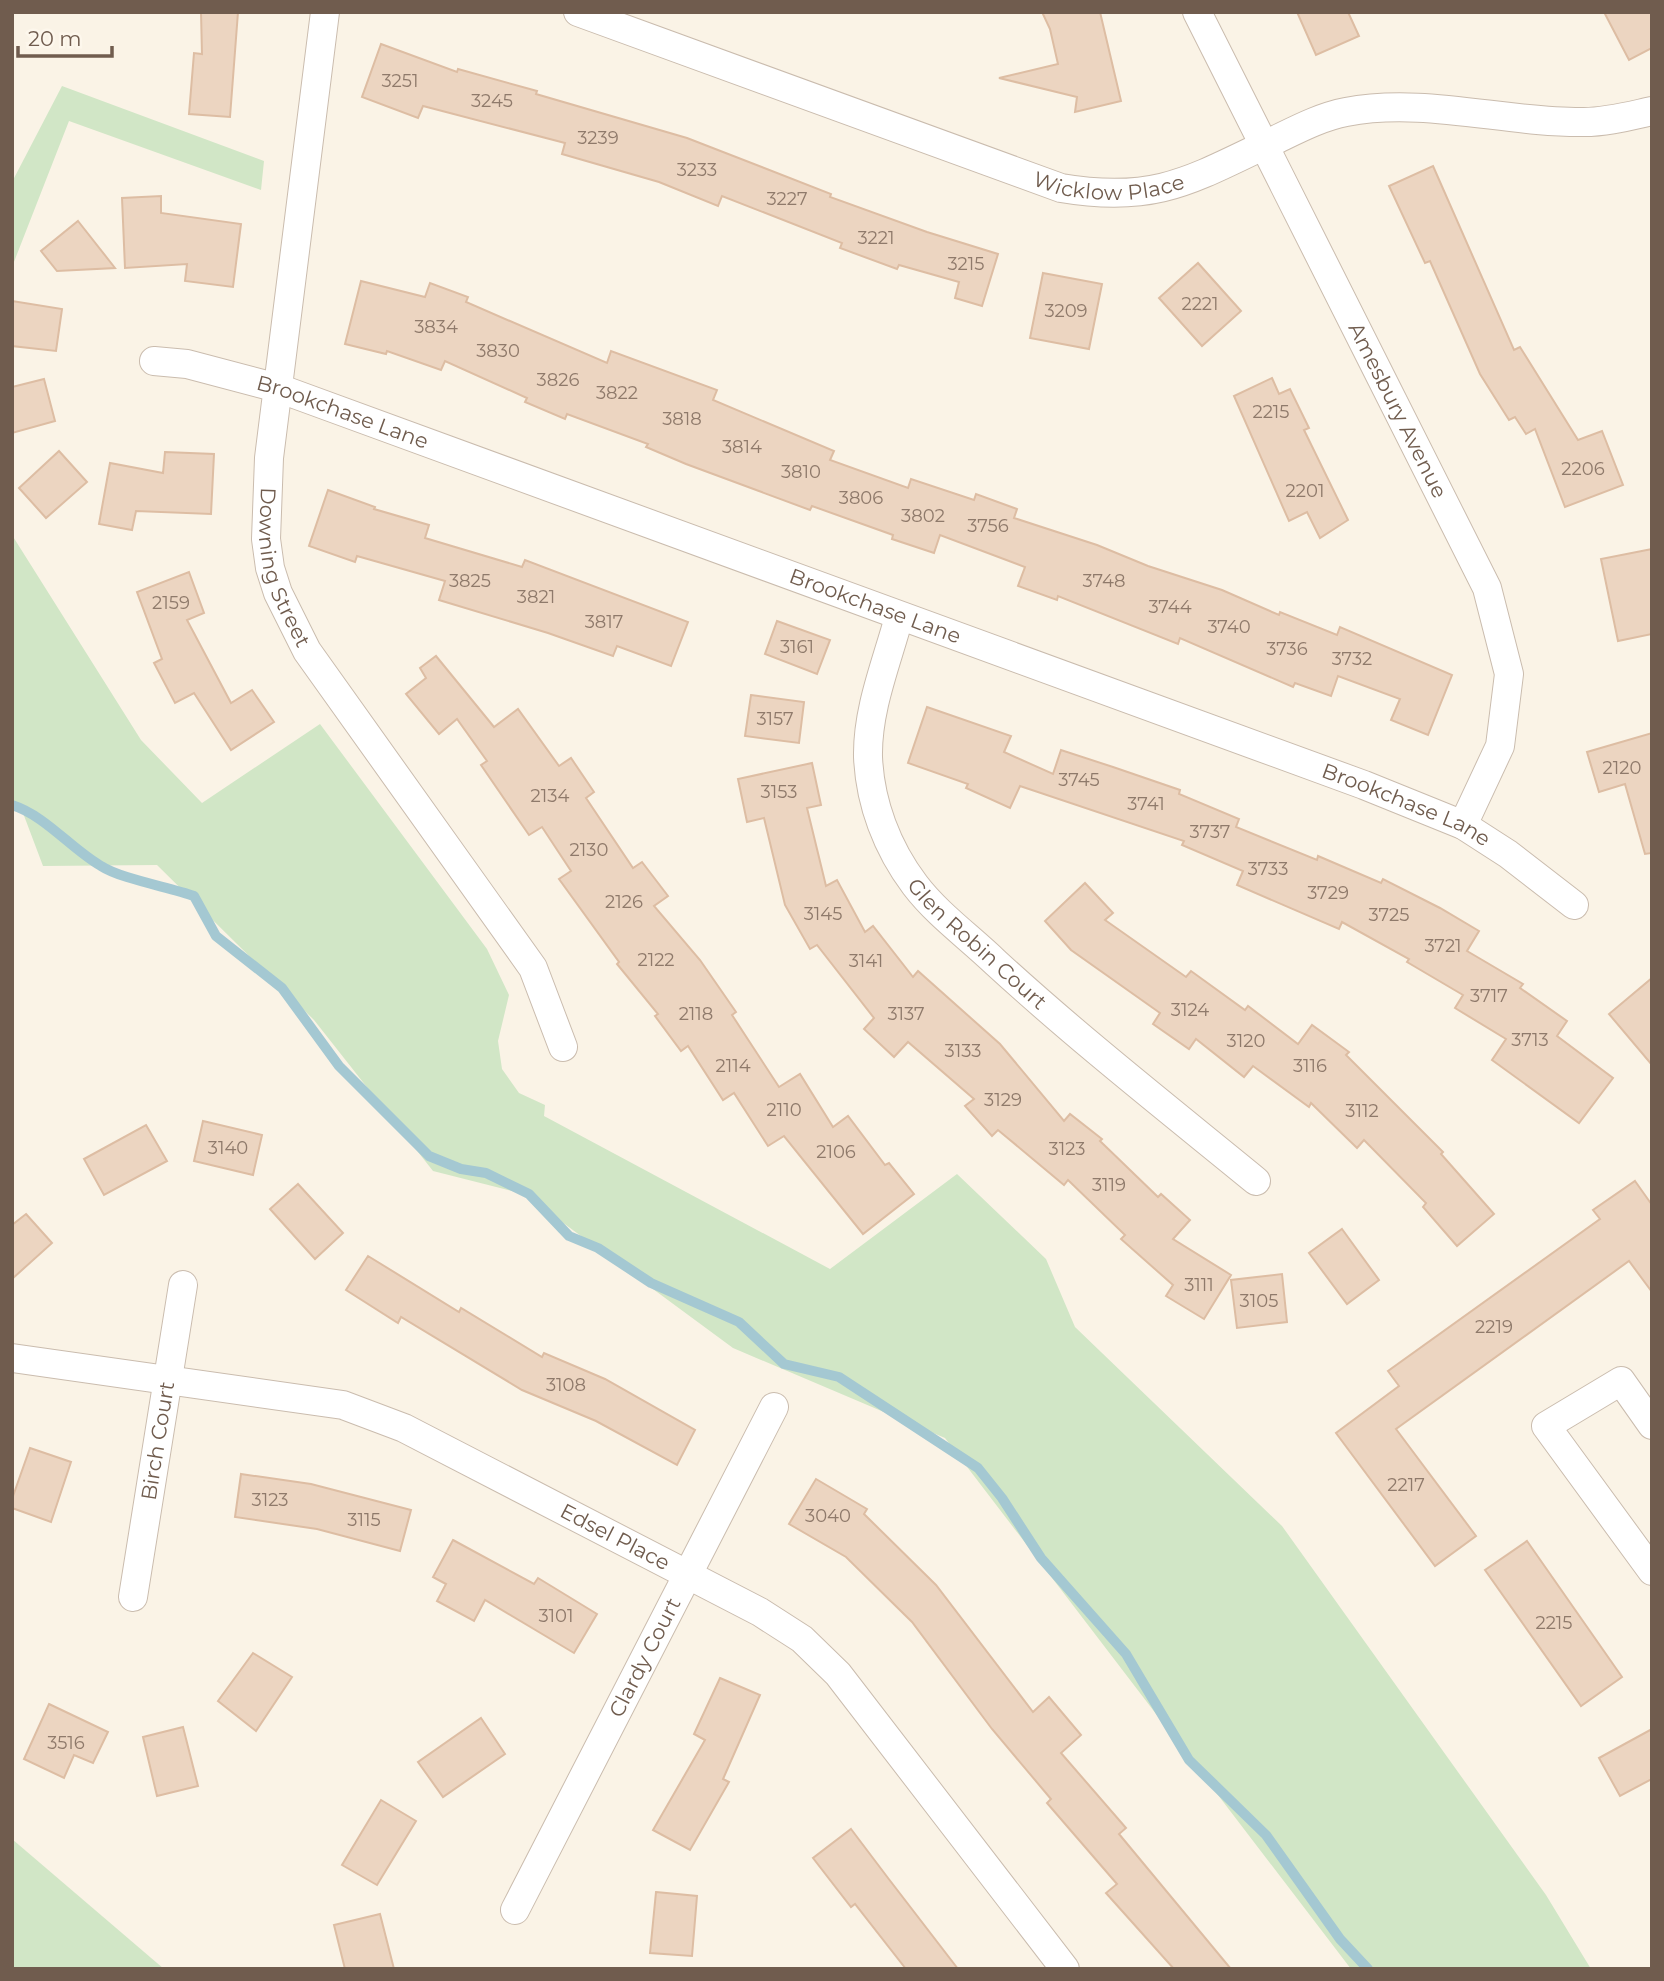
<svg xmlns="http://www.w3.org/2000/svg" width="1664" height="1981" font-family="Montserrat,sans-serif">
  <style>
    .green { fill: #d1e6c6 }
    .lines { fill: none; stroke-linecap: round; stroke-linejoin: round }
    .stream { stroke: #a4c8d2; stroke-width: 10 }
    .building { fill: #ecd5c1; stroke: #ddbda3; stroke-width: 2 }
    .minor-casing { stroke: #cabcae; stroke-width: 30 }
    .minor { stroke: #fff; stroke-width: 28 }
    .labels { text-anchor: middle; stroke-width: 7; stroke-linejoin: round; paint-order: stroke }
    .number-label { font-size: 18px; fill: #8f7a6b }
    .street-label { font-size: 21px; fill: #705c4e; stroke: #fdf7ec }
  </style>
  <rect width="100%" height="100%" fill="#faf3e6"/>
  <g class="green">
    <path d="M62,86L264,161L261,190L69,121L12,267V182Z"/>
    <path d="M12,535L141,740L202,803L320,724L487,949L509,995L498,1041L502,1069L519,1093L545,1105L544,1116L830,1269L957,1174L1046,1259L1075,1327L1282,1526L1546,1895L1591,1969H1351L945,1438L733,1348L524,1194L433,1171L314,1020L157,865L43,866L20,805L12,802Z"/>
    <path d="M12,1839L164,1969H12Z"/>
  </g>
  <g class="lines">
    <path class="stream" d="M12,805C46,816 70,848 101,866C121,879 169,887 194,896L216,936L282,988L339,1066L429,1156L461,1169L486,1173L529,1194L569,1236L598,1248L651,1283L739,1322L784,1364L839,1377L978,1468L1002,1498L1041,1558L1126,1654L1189,1760L1266,1835L1340,1939L1368,1969"/>
  </g>
  <g class="building">
    <path d="M201,12H238L230,117L189,114L194,53L202,54Z"/>
    <path d="M1042,12H1100L1121,101L1075,112L1077,97L999,78L1058,64L1050,29Z"/>
    <path d="M1297,12H1348L1359,36L1316,55Z"/>
    <path d="M1604,12H1652V48L1629,60Z"/>
    <path d="M381,44L457,72L458,69L537,91L536,94L687,138L831,194L830,197L927,232L998,254L982,306L955,298L959,282L899,265L897,269L840,248L842,243L722,196L718,206L659,182L562,154L565,143L423,106L418,118L362,97Z"/>
    <path d="M1433,166L1514,350L1520,347L1578,440L1602,431L1623,485L1565,507L1535,429L1526,434L1515,417L1509,420L1480,374L1430,261L1425,263L1389,186Z"/>
    <path d="M161,196V213L241,224L233,287L185,281L187,264L125,268L122,198Z"/>
    <path d="M78,221L115,268L57,271L41,251Z"/>
    <path d="M1198,263L1241,311L1202,346L1159,298Z"/>
    <path d="M1043,273L1102,284L1089,349L1030,338Z"/>
    <path d="M361,281L425,297L430,283L468,297L466,302L607,363L611,351L717,390L713,400L834,451L830,460L908,488L911,479L974,500L976,494L1017,509L1014,518L1097,545L1148,566L1222,590L1279,615L1280,612L1337,635L1340,627L1452,675L1428,735L1391,720L1400,699L1338,676L1331,696L1295,683L1293,687L1180,638L1178,644L1058,596L1057,600L1018,586L1025,567L940,535L934,553L892,539L893,535L812,506L810,510L686,464L646,447L648,444L567,414L565,419L525,402L527,398L445,361L441,370L387,351L386,354L345,344Z"/>
    <path d="M12,301L62,309L56,351L12,346Z"/>
    <path d="M1272,378L1279,394L1290,389L1309,428L1304,430L1348,520L1320,538L1307,512L1289,521L1234,396Z"/>
    <path d="M44,379L55,421L12,433V387Z"/>
    <path d="M59,451L87,482L46,518L19,488Z"/>
    <path d="M165,452L214,454L211,514L136,511L132,530L99,524L110,463L163,473Z"/>
    <path d="M328,490L375,507L374,509L429,525L425,538L522,567L525,560L688,622L671,666L617,646L613,656L548,633L439,600L445,581L357,556L355,562L309,546Z"/>
    <path d="M1652,549V634L1618,641L1601,559Z"/>
    <path d="M189,572L204,613L187,620L231,703L252,690L274,722L231,750L194,693L175,703L154,663L162,659L137,592Z"/>
    <path d="M777,621L830,640L817,674L765,654Z"/>
    <path d="M436,656L494,727L518,709L559,766L571,758L594,792L586,798L633,868L642,862L668,896L654,906L700,960L736,1012L732,1015L779,1087L800,1074L833,1127L848,1116L885,1165L889,1163L914,1194L863,1234L784,1136L768,1146L734,1093L723,1100L688,1046L681,1051L655,1016L658,1014L617,964L619,962L559,879L571,871L542,827L529,835L481,765L487,761L457,719L439,734L406,694L426,678L420,668Z"/>
    <path d="M751,695L804,702L799,743L745,736Z"/>
    <path d="M927,707L1011,736L1004,752L1053,774L1061,750L1113,767L1180,790L1179,794L1239,819L1236,827L1317,860L1318,856L1381,883L1383,879L1440,908L1479,931L1467,951L1523,984L1520,988L1567,1021L1557,1036L1613,1078L1579,1123L1492,1060L1506,1039L1455,1008L1463,995L1407,962L1409,959L1342,922L1339,929L1237,885L1243,871L1182,845L1184,841L1020,786L1010,808L966,788L968,784L908,763Z"/>
    <path d="M1652,733V853L1645,854L1625,784L1599,792L1587,752Z"/>
    <path d="M812,763L821,805L807,808L826,886L837,880L865,932L873,926L913,977L918,971L1000,1044L1064,1121L1070,1114L1102,1139L1100,1141L1158,1197L1161,1194L1190,1220L1173,1239L1231,1275L1204,1319L1166,1296L1173,1285L1121,1239L1125,1235L1068,1180L1064,1185L998,1130L992,1136L965,1106L974,1099L908,1042L894,1057L864,1029L874,1018L817,945L810,949L785,905L764,818L747,822L738,779Z"/>
    <path d="M1085,883L1113,913L1105,920L1186,977L1191,971L1245,1010L1248,1006L1298,1044L1312,1025L1349,1052L1346,1055L1443,1152L1441,1154L1494,1214L1457,1246L1423,1207L1426,1203L1364,1140L1357,1148L1311,1103L1309,1107L1253,1066L1244,1077L1196,1039L1189,1049L1153,1024L1160,1013L1071,950L1045,921Z"/>
    <path d="M1652,978V1065L1609,1014Z"/>
    <path d="M203,1121L262,1135L253,1175L194,1161Z"/>
    <path d="M146,1125L167,1161L104,1195L84,1159Z"/>
    <path d="M1635,1181L1652,1205V1292L1629,1261L1396,1429L1476,1536L1435,1566L1336,1433L1399,1386L1388,1371L1600,1219L1593,1210Z"/>
    <path d="M298,1184L343,1233L315,1259L270,1209Z"/>
    <path d="M26,1214L52,1243L12,1279V1225Z"/>
    <path d="M1342,1229L1379,1280L1347,1304L1309,1253Z"/>
    <path d="M368,1256L459,1312L461,1308L542,1357L544,1353L605,1379L695,1430L677,1465L596,1421L522,1390L401,1317L398,1323L346,1290Z"/>
    <path d="M1282,1274L1287,1322L1237,1328L1231,1280Z"/>
    <path d="M30,1448L71,1462L51,1522L12,1508V1499Z"/>
    <path d="M241,1474L311,1484L411,1510L400,1551L317,1529L235,1517Z"/>
    <path d="M816,1479L867,1509L864,1514L936,1585L1033,1712L1049,1697L1081,1735L1061,1753L1126,1828L1119,1834L1231,1969H1174L1106,1893L1117,1884L1047,1803L1051,1799L992,1729L912,1622L846,1557L789,1524Z"/>
    <path d="M453,1540L534,1584L538,1578L597,1614L574,1653L485,1600L474,1621L437,1601L446,1584L433,1577Z"/>
    <path d="M1527,1541L1622,1677L1581,1706L1485,1570Z"/>
    <path d="M253,1653L292,1677L256,1731L218,1701Z"/>
    <path d="M720,1678L760,1695L723,1779L729,1782L690,1850L653,1830L705,1740L694,1734Z"/>
    <path d="M49,1704L108,1732L93,1763L74,1755L64,1778L24,1759Z"/>
    <path d="M481,1718L505,1754L443,1797L418,1762Z"/>
    <path d="M183,1727L198,1786L157,1796L143,1737Z"/>
    <path d="M1652,1729V1779L1620,1796L1599,1758Z"/>
    <path d="M381,1800L416,1821L377,1885L342,1865Z"/>
    <path d="M851,1829L888,1878L958,1969H906L855,1904L851,1907L813,1858Z"/>
    <path d="M656,1892L697,1896L692,1956L650,1953Z"/>
    <path d="M380,1914L394,1969H345L334,1925Z"/>
  </g>
  <g class="lines">
    <defs>
      <g id="minor">
        <path id="s1" d="M325,12L269,458L266,539L270,568L278,593L307,651L533,968L563,1047"/>
        <path id="s2" d="M578,12L1061,188C1155,204 1191,180 1273,141C1296,130 1320,117 1346,112C1424,97 1506,123 1584,122C1607,122 1629,116 1652,111"/>
        <path id="s3" d="M1197,12L1487,588L1509,674L1500,746L1463,825"/>
        <path id="s4" d="M154,361L187,364L278,388L1364,785L1463,825L1508,854L1574,905"/>
        <path id="s5" d="M899,617C887,662 867,709 868,757C870,803 887,848 915,885C937,914 969,937 995,962C1079,1039 1168,1109 1256,1181"/>
        <path id="s6" d="M12,1358L343,1405L404,1428L760,1612L802,1639L838,1674L1065,1969"/>
        <path d="M1652,1425L1621,1381L1546,1426L1652,1571"/>
        <path id="s7" d="M133,1597L183,1285"/>
        <path id="s8" d="M515,1910L774,1407"/>
      </g>
    </defs>
    <use href="#minor" class="minor-casing"/>
    <use href="#minor" class="minor"/>
  </g>
  <g class="labels">
    <g class="number-label">
      <text x="400" y="87">3251</text>
      <text x="492" y="107">3245</text>
      <text x="598" y="144">3239</text>
      <text x="697" y="176">3233</text>
      <text x="787" y="205">3227</text>
      <text x="876" y="244">3221</text>
      <text x="966" y="270">3215</text>
      <text x="1200" y="310">2221</text>
      <text x="1066" y="317">3209</text>
      <text x="436" y="333">3834</text>
      <text x="498" y="357">3830</text>
      <text x="558" y="386">3826</text>
      <text x="617" y="399">3822</text>
      <text x="1271" y="418">2215</text>
      <text x="682" y="425">3818</text>
      <text x="742" y="453">3814</text>
      <text x="1583" y="475">2206</text>
      <text x="801" y="478">3810</text>
      <text x="1305" y="497">2201</text>
      <text x="861" y="504">3806</text>
      <text x="923" y="522">3802</text>
      <text x="988" y="532">3756</text>
      <text x="470" y="587">3825</text>
      <text x="1104" y="587">3748</text>
      <text x="536" y="603">3821</text>
      <text x="171" y="609">2159</text>
      <text x="1170" y="613">3744</text>
      <text x="604" y="628">3817</text>
      <text x="1229" y="633">3740</text>
      <text x="797" y="653">3161</text>
      <text x="1287" y="655">3736</text>
      <text x="1352" y="665">3732</text>
      <text x="775" y="725">3157</text>
      <text x="1622" y="774">2120</text>
      <text x="1079" y="786">3745</text>
      <text x="779" y="798">3153</text>
      <text x="550" y="802">2134</text>
      <text x="1146" y="810">3741</text>
      <text x="1210" y="838">3737</text>
      <text x="589" y="856">2130</text>
      <text x="1268" y="875">3733</text>
      <text x="1328" y="899">3729</text>
      <text x="624" y="908">2126</text>
      <text x="823" y="920">3145</text>
      <text x="1389" y="921">3725</text>
      <text x="1443" y="952">3721</text>
      <text x="656" y="966">2122</text>
      <text x="866" y="967">3141</text>
      <text x="1489" y="1002">3717</text>
      <text x="1190" y="1016">3124</text>
      <text x="696" y="1020">2118</text>
      <text x="906" y="1020">3137</text>
      <text x="1530" y="1046">3713</text>
      <text x="1246" y="1047">3120</text>
      <text x="963" y="1057">3133</text>
      <text x="733" y="1072">2114</text>
      <text x="1310" y="1072">3116</text>
      <text x="1003" y="1106">3129</text>
      <text x="784" y="1116">2110</text>
      <text x="1362" y="1117">3112</text>
      <text x="228" y="1154">3140</text>
      <text x="1067" y="1155">3123</text>
      <text x="836" y="1158">2106</text>
      <text x="1109" y="1191">3119</text>
      <text x="1199" y="1291">3111</text>
      <text x="1259" y="1307">3105</text>
      <text x="1494" y="1333">2219</text>
      <text x="566" y="1391">3108</text>
      <text x="1406" y="1491">2217</text>
      <text x="270" y="1506">3123</text>
      <text x="828" y="1522">3040</text>
      <text x="364" y="1526">3115</text>
      <text x="556" y="1622">3101</text>
      <text x="1554" y="1629">2215</text>
      <text x="66" y="1749">3516</text>
    </g>
    <g class="street-label">
      <text dy="7" stroke="none"><textPath href="#s2" startOffset="562">Wicklow Place</textPath></text>
      <text dy="7" stroke="none"><textPath href="#s3" startOffset="446">Amesbury Avenue</textPath></text>
      <text dy="7" stroke="none"><textPath href="#s4" startOffset="196">Brookchase Lane</textPath></text>
      <text dy="7" stroke="none"><textPath href="#s1" startOffset="562">Downing Street</textPath></text>
      <text dy="7" stroke="none"><textPath href="#s4" startOffset="763">Brookchase Lane</textPath></text>
      <text dy="7" stroke="none"><textPath href="#s4" startOffset="1330">Brookchase Lane</textPath></text>
      <text dy="7" stroke="none"><textPath href="#s5" startOffset="368">Glen Robin Court</textPath></text>
      <text dy="7" stroke="none"><textPath href="#s7" startOffset="158">Birch Court</textPath></text>
      <text dy="7" stroke="none"><textPath href="#s6" startOffset="637">Edsel Place</textPath></text>
      <text dy="7" stroke="none"><textPath href="#s8" startOffset="284">Clardy Court</textPath></text>
    </g>
  </g>
  <rect width="1664" height="1981" fill="none" stroke="#705c4e" stroke-width="28"/>
  <path d="M18 46v10h94v-10" fill="none" stroke="#705c4e" stroke-width="3.5"/>
  <text x="28" y="46" font-size="21" fill="#705c4e" stroke="#fdf7ec" stroke-width="5" paint-order="stroke">20 m</text>
</svg>
